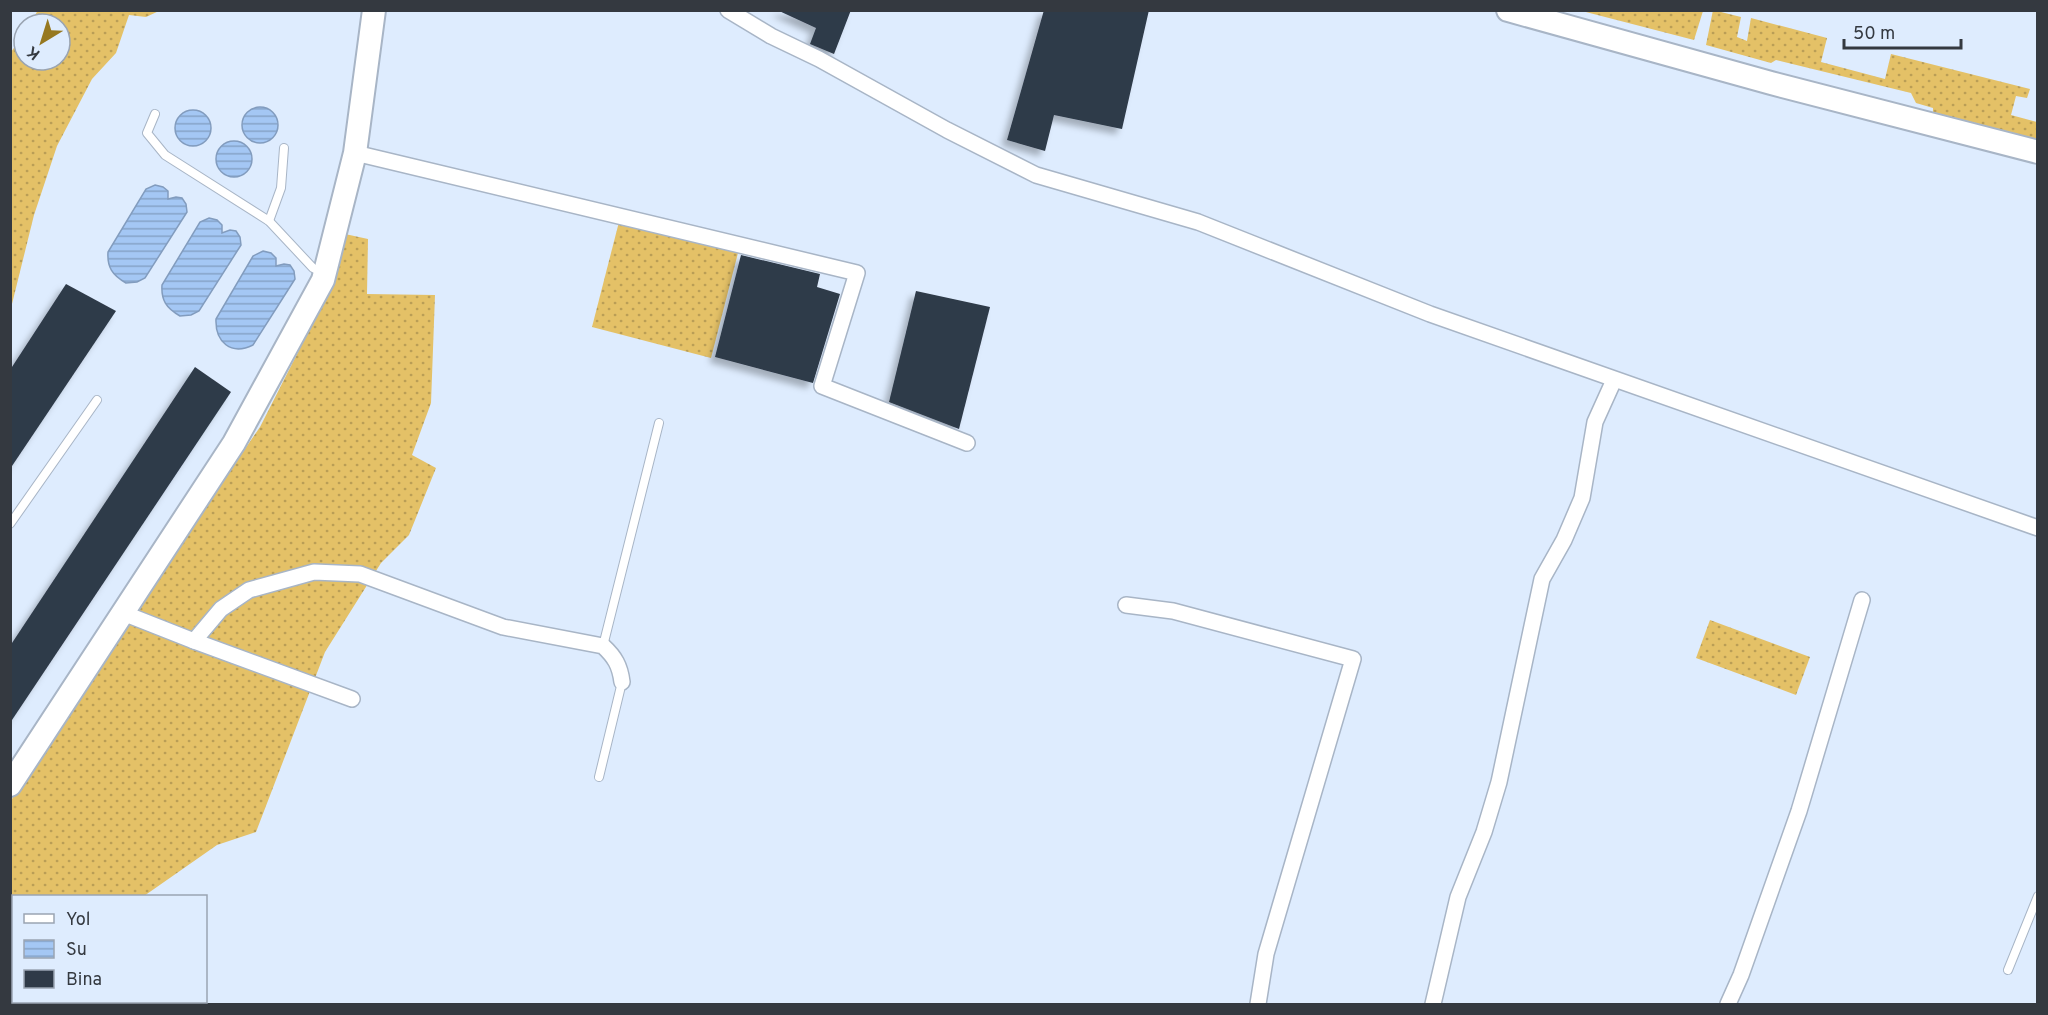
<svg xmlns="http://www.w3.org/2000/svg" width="2048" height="1015" font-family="Overpass,sans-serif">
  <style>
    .grass { fill: url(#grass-dots) }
    .water { fill: url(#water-rules); stroke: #829cbe; stroke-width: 1.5 }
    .building { fill: #2f3a48; filter: url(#shadow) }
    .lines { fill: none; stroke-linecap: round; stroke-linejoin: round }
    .lane-casing { stroke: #a8b5c6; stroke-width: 10 }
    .street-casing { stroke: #a8b5c6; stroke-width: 18 }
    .secondary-casing { stroke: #a8b5c6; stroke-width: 26 }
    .lane { stroke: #fff; stroke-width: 8 }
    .street { stroke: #fff; stroke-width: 15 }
    .secondary { stroke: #fff; stroke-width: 22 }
  </style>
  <defs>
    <pattern id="grass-dots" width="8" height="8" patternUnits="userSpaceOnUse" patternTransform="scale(1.5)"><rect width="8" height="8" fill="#e4c167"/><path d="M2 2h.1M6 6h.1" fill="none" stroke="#ba9e56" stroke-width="1.8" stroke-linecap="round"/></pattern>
    <pattern id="water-rules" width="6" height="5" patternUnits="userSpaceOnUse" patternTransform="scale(1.5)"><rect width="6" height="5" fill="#a4c7f4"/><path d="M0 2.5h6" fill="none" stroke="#86a3c7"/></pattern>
    <filter id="shadow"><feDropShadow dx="-5.5" dy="5.5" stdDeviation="3" flood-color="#0004"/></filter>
  </defs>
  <rect width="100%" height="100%" fill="#deecfe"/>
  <g class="grass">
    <path d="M38,10L159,11L146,17L129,15L116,53L92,79L57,146L34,215L11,308V52L24,34V60H60V24H30Z"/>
    <path d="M1713,10L1741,17L1737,37L1747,41L1751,18L1827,38L1821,62L1885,79L1891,54L2030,89L2027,98L2016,96L2011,115L2037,122V139L1933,112V108L1916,103L1911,93L1776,60L1771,63L1706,45Z"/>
    <path d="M1582,11H1703L1694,40Z"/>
    <path d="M620,218L739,249L711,358L592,327Z"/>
    <path d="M345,234L368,239L367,294L435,295L431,403L412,455L436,468L409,535L381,563L325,652L256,832L217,845L144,896H14L13,928L10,926V802L127,622L260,427L326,297Z"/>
    <path d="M1710,620L1810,657L1796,695L1696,658Z"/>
  </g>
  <g class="water">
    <circle cx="260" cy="125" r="18"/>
    <circle cx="193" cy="128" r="18"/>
    <circle cx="234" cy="159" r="18"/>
    <path d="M155,185L163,187L168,191V199L176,197L182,198L186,204L187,212L145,278L137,282L126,283C112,275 107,267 108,252L146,189Z"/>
    <path d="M209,218L217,220L222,225V233L230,230L236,231L240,237L241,245L199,311L191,315L180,316C166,308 161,300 162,285L200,222Z"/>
    <path d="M263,251L271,253L276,258V266L284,264L290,265L294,271L295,279L253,345C231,356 215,342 216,319L253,256Z"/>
  </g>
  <g class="building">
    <path d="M777,10H851L834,54L810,44L816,28Z"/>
    <path d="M1044,10H1149L1122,129L1054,115L1045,151L1007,140Z"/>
    <path d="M741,255L820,274L817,287L840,294L813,383L715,357Z"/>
    <path d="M66,284L116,311L10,469V370Z"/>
    <path d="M916,291L990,307L959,429L889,402Z"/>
    <path d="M195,367L231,392L10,723V646Z"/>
  </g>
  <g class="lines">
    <defs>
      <g id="lane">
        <path d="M155,114L147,133L165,155L269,221L313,268L321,272"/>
        <path d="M269,221L281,188L284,148"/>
        <path d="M10,524L97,400"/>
        <path d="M603,646L659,423"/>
        <path d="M599,777L622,682"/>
        <path d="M2008,970L2038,896"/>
      </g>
      <g id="street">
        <path d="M728,10L771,36L819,59L947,130L1036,175L1198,222L1430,314L2038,528"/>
        <path d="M355,153L857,273L822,386L967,443"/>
        <path d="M1126,605L1173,611L1353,659L1266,954L1258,1004"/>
        <path d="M123,613L194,641L221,609L249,590L314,572L360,574L503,627L603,646C615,657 620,666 622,682"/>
        <path d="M194,641L352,699"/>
        <path d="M10,931L14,933"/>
        <path d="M87,1004L89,1002"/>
        <path d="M1433,1004L1458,897L1484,832L1499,782L1542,579L1564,540L1582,498L1595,422L1614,380"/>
        <path d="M1728,1004L1741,975L1799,811L1862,600"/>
      </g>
      <g id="secondary">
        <path d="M1508,10L1771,83L2038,152"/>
        <path d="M10,785L234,443L323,280L355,153L374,10"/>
      </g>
    </defs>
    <use href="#lane" class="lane-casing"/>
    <use href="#street" class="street-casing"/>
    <use href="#secondary" class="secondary-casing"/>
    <use href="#lane" class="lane"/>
    <use href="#street" class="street"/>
    <use href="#secondary" class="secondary"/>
  </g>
  <rect width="2048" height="1015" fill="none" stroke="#343940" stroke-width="24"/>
  <rect x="12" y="895" width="195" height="108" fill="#deecfe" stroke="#9aa4b2" stroke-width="1.5"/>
  <rect x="24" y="914" width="30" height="9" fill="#ffffff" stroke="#9aa4b2" stroke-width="1.5"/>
  <text x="66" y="925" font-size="18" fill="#343940">Yol</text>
  <rect x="24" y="940" width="30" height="18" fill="url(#water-rules)" stroke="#9aa4b2" stroke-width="1.5"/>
  <text x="66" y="955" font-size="18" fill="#343940">Su</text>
  <rect x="24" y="970" width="30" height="18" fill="#2f3a48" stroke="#9aa4b2" stroke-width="1.5"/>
  <text x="66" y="985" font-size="18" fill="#343940">Bina</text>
  <g transform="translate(42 42) rotate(218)"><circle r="28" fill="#deecfe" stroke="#9aa4b2" stroke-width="1.5"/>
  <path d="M0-4.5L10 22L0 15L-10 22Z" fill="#967820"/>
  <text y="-9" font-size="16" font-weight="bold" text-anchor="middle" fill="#343940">K</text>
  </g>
  <path d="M1844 39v9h117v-9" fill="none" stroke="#343940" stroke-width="3"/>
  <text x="1853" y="39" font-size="18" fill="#343940" stroke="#deecfe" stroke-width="4.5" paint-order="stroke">50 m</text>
</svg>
